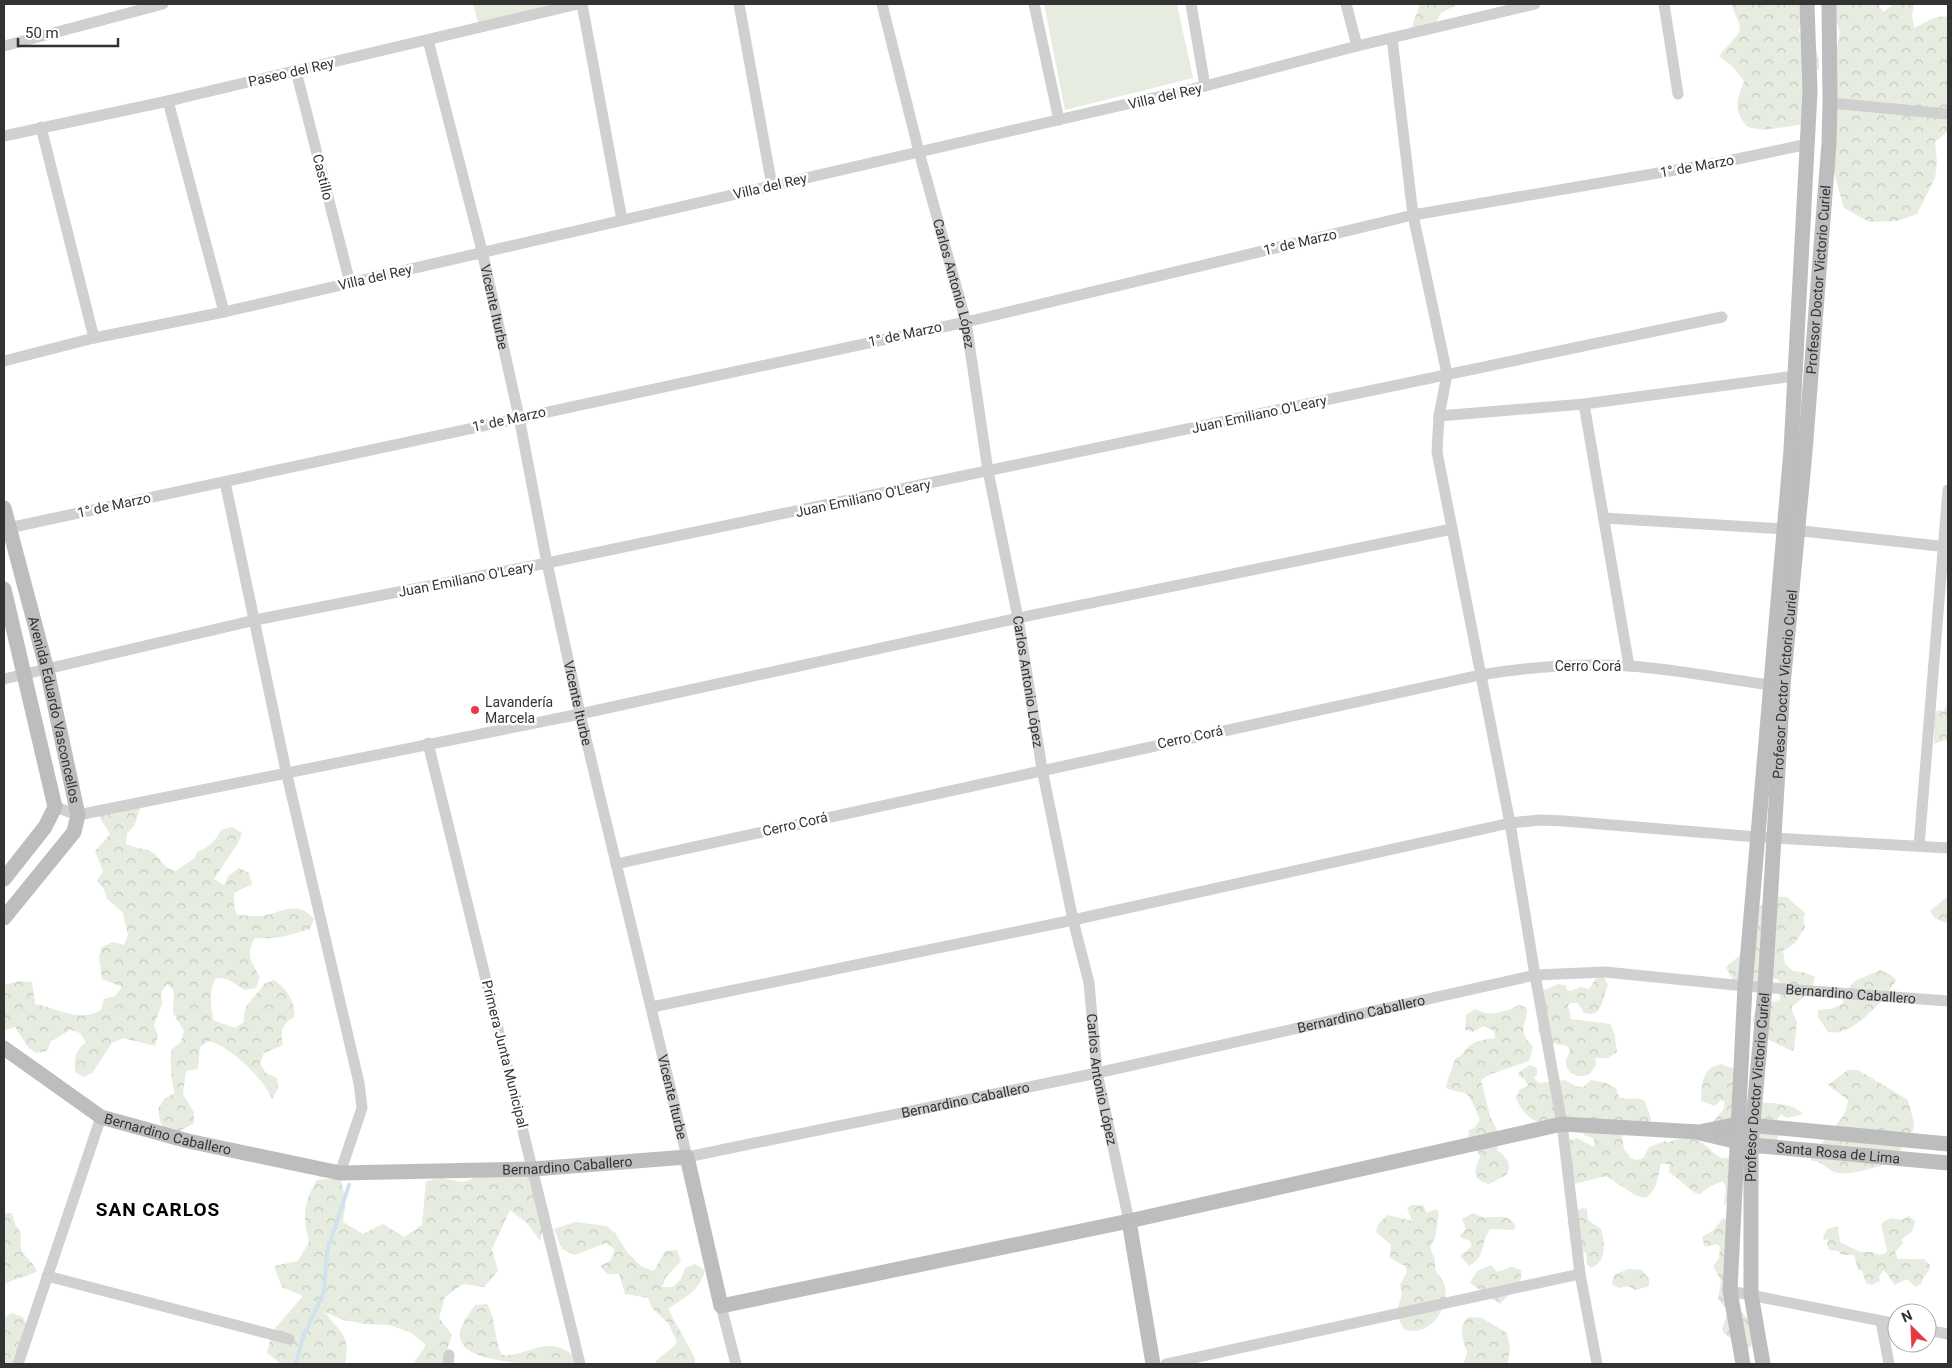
<svg xmlns="http://www.w3.org/2000/svg" width="1952" height="1368" font-family="Roboto,sans-serif">
  <style>
    .green { fill: #e6ecdf }
    .forest { fill: url(#forest-crowns) }
    .lines { fill: none; stroke-linecap: round; stroke-linejoin: round }
    .stream { stroke: #cfe2ee; stroke-width: 4 }
    .street { stroke: #d0d0d0; stroke-width: 11 }
    .secondary { stroke: #bdbdbd; stroke-width: 15 }
    .poi-dot { fill: #e63946; stroke: #fff; stroke-width: 2 }
    .labels { text-anchor: middle; stroke-width: 5; stroke-linejoin: round; paint-order: stroke }
    .street-label { font-size: 14px; fill: #333; stroke: #fff }
    .poi-label { font-size: 14px; fill: #333; stroke: #fff; text-anchor: start }
    .district-label { font-size: 19px; font-weight: bold; letter-spacing: 1px; fill: #000; stroke: #fff }
  </style>
  <defs>
    <pattern id="forest-crowns" width="20" height="18" patternUnits="userSpaceOnUse" patternTransform="scale(1.25)"><rect width="20" height="18" fill="#e6ecdf"/><path d="M2 6a3 3 0 1 1 6 0M12 15a3 3 0 1 1 6 0" fill="none" stroke="#c6cbc0"/></pattern>
  </defs>
  <rect width="100%" height="100%" fill="#fff"/>
  <g class="green">
    <path d="M473,4H558L478,23Z"/>
    <path d="M1044,4H1177L1193,78L1065,110Z"/>
  </g>
  <g class="forest">
    <path d="M1420,4H1458L1441,13L1435,25L1418,32L1412,27Z"/>
    <path d="M1731,4H1799L1801,19L1799,32C1815,44 1819,49 1819,69L1812,73L1813,123L1763,130L1747,127C1732,108 1737,102 1744,81L1732,66L1719,56L1739,33L1740,26Z"/>
    <path d="M1831,4H1878L1883,12L1892,6L1891,4H1914L1912,15L1914,28C1925,23 1935,14 1948,17V131L1935,142L1937,162L1935,178L1917,214L1897,221L1869,222L1844,208L1830,159L1836,50L1840,33Z"/>
    <path d="M1948,702V743L1945,740L1934,744L1935,713L1938,710L1944,711Z"/>
    <path d="M142,804L134,826L127,833L126,844C134,848 143,848 150,851C162,857 158,865 175,871L195,858L197,852C209,847 215,842 221,830L232,827L242,833L238,843L214,879L224,885L229,875L239,868L249,873L252,884L234,893V905L237,915C245,915 254,917 262,916C284,912 296,899 314,919L310,929C292,935 273,940 255,938C245,954 251,962 260,977L256,988L245,990L227,979L216,978C208,993 211,1004 213,1020L235,1028L244,1022C242,1003 255,999 264,984L274,980C287,989 296,1002 294,1017C282,1024 280,1031 283,1045L264,1053L260,1064L266,1073L277,1078L278,1089L272,1099C263,1078 231,1047 209,1041L200,1047L198,1069L186,1071L183,1094L194,1112V1123L176,1133L165,1130L160,1121L158,1109L164,1099L174,1093C172,1078 169,1063 172,1049L181,1042L184,1031L173,1013L174,991L167,984L161,993L162,1004L154,1025L158,1036L155,1046L123,1038L112,1043L93,1072L84,1077L75,1072C74,1058 75,1051 86,1042L80,1033L70,1030L51,1041L47,1051L36,1053L27,1046L15,1027L4,1031V985L20,981L32,982L35,1004C58,1008 79,1023 101,1010L104,999L115,996L122,987L102,979L99,957L102,947L113,942L124,945L128,935L123,913L107,899L104,889L97,881L103,871L95,851L110,834L99,816Z"/>
    <path d="M1770,896L1787,897L1806,914L1803,918L1805,928L1795,943L1783,951L1785,964L1793,971L1803,972L1815,977C1812,991 1804,998 1792,1006V1011L1797,1022L1794,1050L1792,1051L1765,1038L1753,1024C1754,1001 1763,1005 1780,1000L1779,980L1773,978L1759,982L1733,980L1726,967L1745,951L1757,909Z"/>
    <path d="M1948,896V924L1935,918L1930,911Z"/>
    <path d="M1880,970L1891,975L1896,980C1884,1001 1853,1037 1828,1032L1818,1017V1010L1831,1009L1842,1004L1849,987L1855,981Z"/>
    <path d="M1597,977H1604L1608,985C1602,998 1603,1019 1584,1013L1578,1003H1571L1568,1005L1571,1019L1610,1024L1615,1035L1617,1052L1608,1058H1595L1596,1065L1590,1074C1580,1079 1566,1075 1566,1062C1566,1058 1569,1055 1570,1050L1567,1046L1543,1041L1538,1031L1542,991L1558,984L1566,986L1567,990L1571,991L1580,987L1589,989Z"/>
    <path d="M1519,1005L1526,1007C1530,1017 1519,1027 1525,1036C1526,1040 1531,1044 1533,1047L1529,1061L1491,1074L1481,1080L1490,1116L1500,1136L1497,1150C1505,1157 1514,1164 1506,1175L1489,1184C1471,1179 1474,1170 1480,1157L1477,1150L1468,1143L1469,1130L1474,1128L1480,1120C1476,1112 1472,1094 1462,1092C1455,1091 1453,1091 1446,1088C1446,1084 1454,1061 1456,1058C1464,1055 1462,1053 1467,1048C1474,1041 1486,1039 1495,1038L1494,1031L1483,1026L1473,1032L1465,1030L1466,1015L1475,1009C1490,1018 1504,1012 1519,1005Z"/>
    <path d="M1721,1064L1735,1069L1732,1091C1750,1111 1786,1095 1803,1114L1787,1118L1781,1114L1776,1121L1779,1134L1775,1145L1713,1122L1724,1109V1103L1726,1105L1724,1101L1721,1100L1715,1106L1701,1101C1702,1084 1701,1068 1721,1064Z"/>
    <path d="M1530,1065L1537,1068V1074L1534,1078L1539,1083L1565,1080L1576,1086L1583,1087L1591,1080L1606,1083L1616,1088L1619,1097C1628,1101 1637,1096 1645,1101L1651,1119L1648,1124L1624,1134L1622,1137L1624,1149L1630,1158L1637,1160L1643,1158L1649,1147L1665,1141L1667,1143C1707,1125 1709,1161 1727,1158C1731,1157 1737,1153 1741,1151L1747,1178L1724,1206L1726,1189L1723,1181L1709,1187L1700,1194L1695,1193L1669,1172V1164H1661C1657,1178 1658,1189 1646,1198L1635,1195L1606,1176L1574,1184L1567,1145L1570,1140L1577,1138L1594,1147V1139L1584,1135L1581,1128C1553,1125 1528,1129 1516,1098L1520,1089L1528,1086L1525,1080L1518,1075L1520,1071Z"/>
    <path d="M1848,1070H1858L1908,1100L1914,1123L1913,1131C1902,1137 1904,1151 1894,1159C1884,1167 1846,1177 1834,1172C1826,1168 1821,1160 1811,1161V1158C1822,1148 1821,1144 1828,1135C1837,1122 1847,1117 1848,1100L1828,1085Z"/>
    <path d="M508,1166L530,1176L546,1218L540,1241L527,1223L510,1210L492,1249L498,1271L484,1287L463,1284L445,1297L439,1318L452,1335L445,1356L448,1364H413L426,1345L410,1332L389,1325L365,1324L343,1320L325,1312C340,1334 351,1333 345,1364H281L267,1353L272,1332L303,1296L282,1287L274,1266L298,1261L309,1242C303,1214 302,1206 317,1180L340,1178L346,1199L343,1222L363,1234L383,1224L404,1237L422,1225L426,1181L441,1178L463,1182Z"/>
    <path d="M1412,1205H1423L1427,1213L1436,1209L1439,1212L1435,1238L1430,1247L1435,1260V1270C1439,1276 1444,1280 1445,1287C1450,1309 1428,1339 1404,1329L1396,1314L1402,1294L1400,1284L1407,1272L1405,1266L1390,1258L1391,1245L1376,1232L1378,1224L1388,1215L1412,1221L1407,1208Z"/>
    <path d="M1583,1208L1587,1209L1588,1220L1601,1229C1605,1242 1607,1262 1591,1268L1587,1264L1586,1253L1581,1250L1567,1224L1577,1210Z"/>
    <path d="M4,1213H12L15,1224L21,1233C18,1258 28,1253 37,1271C27,1278 14,1277 4,1285Z"/>
    <path d="M1473,1213C1476,1214 1481,1217 1484,1217C1498,1219 1507,1211 1516,1227L1513,1230L1491,1229C1479,1241 1488,1256 1469,1266L1460,1256L1472,1246L1469,1240L1461,1238L1460,1235L1466,1229L1462,1219Z"/>
    <path d="M1909,1216L1915,1221L1913,1230L1902,1239L1903,1243L1895,1252L1898,1259H1924L1930,1265V1269L1923,1278L1921,1284L1916,1287L1906,1279L1895,1285L1884,1270L1879,1276L1880,1281L1872,1285L1866,1283L1862,1270H1858L1854,1255H1842L1838,1251L1829,1250L1827,1244L1829,1239L1824,1240L1823,1237L1827,1229L1838,1226L1840,1242L1860,1252H1873L1879,1255L1886,1253L1887,1250L1881,1224L1890,1218L1902,1220Z"/>
    <path d="M1723,1218L1727,1220L1740,1310L1752,1324L1753,1344L1747,1351L1724,1333L1722,1329L1728,1311L1718,1299L1721,1281L1713,1266L1719,1258L1720,1247L1717,1244L1705,1247L1702,1237L1714,1230Z"/>
    <path d="M575,1222L607,1226L615,1233L627,1252L642,1267L654,1271L665,1251L677,1250L681,1261L666,1277L662,1287H673L681,1279L685,1268L695,1264L705,1270C701,1290 684,1298 668,1309L695,1358V1364H654C661,1354 670,1352 677,1342L668,1323L652,1308L648,1298L625,1294L619,1274H607L600,1266L610,1261L615,1250L606,1243L575,1255L562,1249L554,1229Z"/>
    <path d="M1491,1265L1497,1272L1512,1267L1521,1270C1523,1288 1511,1292 1500,1304L1470,1283L1477,1271Z"/>
    <path d="M1628,1269L1642,1270L1649,1279V1286L1636,1290L1628,1286L1619,1288L1612,1284L1614,1275Z"/>
    <path d="M487,1304C498,1323 493,1338 502,1355C527,1357 543,1337 567,1351C574,1355 578,1357 581,1364C554,1364 461,1368 460,1336C459,1325 469,1314 475,1305Z"/>
    <path d="M12,1313L23,1317L27,1327L23,1364H4V1318Z"/>
    <path d="M1469,1317L1482,1318L1507,1333L1510,1348L1508,1364H1463L1467,1353C1464,1340 1456,1327 1469,1317Z"/>
  </g>
  <g class="lines">
    <path class="stream" d="M296,1364L302,1340L324,1292L327,1252L349,1185"/>
    <g class="street">
      <path d="M582,4L622,220"/>
      <path d="M739,4L772,186"/>
      <path id="s1" d="M882,4L919,152L966,322L988,471L1018,618L1042,769L1073,920L1089,983L1097,1073L1129,1221"/>
      <path d="M1034,4L1059,120"/>
      <path d="M1191,4L1205,86"/>
      <path d="M1346,4L1357,46"/>
      <path d="M1664,4L1678,94"/>
      <path d="M1392,38L1413,215L1447,374L1439,416L1437,452L1510,823L1535,975L1562,1124L1580,1274L1597,1364"/>
      <path id="s2" d="M428,40L482,251L519,417L547,563L580,714L687,1157L1097,1073L1535,975L1605,972L1745,986L1948,1001"/>
      <path d="M4,46L163,4"/>
      <path d="M296,71L350,283"/>
      <path d="M168,101L224,312"/>
      <path d="M1830,103L1948,114"/>
      <path d="M41,127L94,338"/>
      <path d="M4,136L168,101L578,4"/>
      <path d="M4,361L94,338L224,312L1205,86L1357,46L1535,4"/>
      <path d="M1584,404L1629,666"/>
      <path d="M1439,416L1584,404L1795,376"/>
      <path d="M225,482L286,771L359,1083L362,1108L340,1173"/>
      <path d="M1604,518L1784,529L1948,547"/>
      <path d="M4,529L966,322L1413,215L1728,161L1808,144"/>
      <path d="M4,679L255,620L547,563L1722,317"/>
      <path d="M428,743L580,1364"/>
      <path d="M55,807L78,815L580,714L1018,618L1452,529"/>
      <path d="M1919,846L1948,490"/>
      <path d="M616,864L1480,675C1529,667 1579,663 1629,666C1676,669 1723,679 1770,685"/>
      <path d="M652,1007L1073,920L1510,823L1540,820L1564,821L1757,837L1948,848"/>
      <path d="M47,1276L289,1339"/>
      <path d="M1730,1291L1897,1324"/>
      <path d="M721,1306L736,1364"/>
      <path d="M1881,1321L1889,1364"/>
      <path d="M1927,1330L1948,1334"/>
      <path d="M18,1364L101,1117"/>
      <path d="M448,1364L449,1355"/>
      <path d="M1166,1364L1580,1274"/>
    </g>
    <g class="secondary">
      <path id="s3" d="M4,508L47,670L78,815L74,832L4,918"/>
      <path d="M4,589L55,807L45,827L4,879"/>
      <path id="s4" d="M4,1048L101,1117L188,1141L340,1173L533,1169L687,1157L721,1306L1129,1221L1562,1124L1699,1132L1738,1124L1948,1144"/>
      <path id="s5" d="M1700,1133L1751,1145L1948,1163"/>
      <path d="M1129,1221L1153,1364"/>
      <path d="M1743,1364L1730,1291L1745,986L1791,450L1810,92L1807,4"/>
      <path id="s6" d="M1763,1364L1751,1294V1145L1765,988L1783,686L1805,452L1829,143L1830,103L1829,4"/>
    </g>
  </g>
  <circle class="poi-dot" cx="475" cy="710" r="5"/>
  <g class="labels">
    <g class="street-label">
      <text transform="translate(291 72) rotate(-13)" y="5">Paseo del Rey</text>
      <text transform="translate(1165 96) rotate(-13)" y="5">Villa del Rey</text>
      <text transform="translate(1697 166) rotate(-10)" y="5">1° de Marzo</text>
      <text transform="translate(323 177) rotate(76)" y="5">Castillo</text>
      <text transform="translate(770 186) rotate(-13)" y="5">Villa del Rey</text>
      <text transform="translate(1300 242) rotate(-13)" y="5">1° de Marzo</text>
      <text transform="translate(375 277) rotate(-13)" y="5">Villa del Rey</text>
      <text dy="5" stroke="none"><textPath href="#s6" startOffset="1088">Profesor Doctor Victorio Curiel</textPath></text>
      <text dy="5" stroke="none"><textPath href="#s1" startOffset="289">Carlos Antonio López</textPath></text>
      <text dy="5" stroke="none"><textPath href="#s2" startOffset="275">Vicente Iturbe</textPath></text>
      <text transform="translate(905 334) rotate(-12)" y="5">1° de Marzo</text>
      <text transform="translate(1259 414) rotate(-12)" y="5">Juan Emiliano O'Leary</text>
      <text transform="translate(509 419) rotate(-12)" y="5">1° de Marzo</text>
      <text transform="translate(863 498) rotate(-12)" y="5">Juan Emiliano O'Leary</text>
      <text transform="translate(114 505) rotate(-12)" y="5">1° de Marzo</text>
      <text transform="translate(466 579) rotate(-11)" y="5">Juan Emiliano O'Leary</text>
      <text x="1588" y="671">Cerro Corá</text>
      <text dy="5" stroke="none"><textPath href="#s1" startOffset="694">Carlos Antonio López</textPath></text>
      <text dy="5" stroke="none"><textPath href="#s6" startOffset="682">Profesor Doctor Victorio Curiel</textPath></text>
      <text dy="5" stroke="none"><textPath href="#s2" startOffset="680">Vicente Iturbe</textPath></text>
      <text dy="5" stroke="none"><textPath href="#s3" startOffset="208">Avenida Eduardo Vasconcellos</textPath></text>
      <text transform="translate(1190 737) rotate(-12)" y="5">Cerro Corá</text>
      <text transform="translate(795 824) rotate(-13)" y="5">Cerro Corá</text>
      <text dy="5" stroke="none"><textPath href="#s2" startOffset="2331">Bernardino Caballero</textPath></text>
      <text dy="5" stroke="none"><textPath href="#s2" startOffset="1836">Bernardino Caballero</textPath></text>
      <text transform="translate(505 1054) rotate(76)" y="5">Primera Junta Municipal</text>
      <text dy="5" stroke="none"><textPath href="#s1" startOffset="1099">Carlos Antonio López</textPath></text>
      <text dy="5" stroke="none"><textPath href="#s6" startOffset="278">Profesor Doctor Victorio Curiel</textPath></text>
      <text dy="5" stroke="none"><textPath href="#s2" startOffset="1085">Vicente Iturbe</textPath></text>
      <text dy="5" stroke="none"><textPath href="#s2" startOffset="1431">Bernardino Caballero</textPath></text>
      <text dy="5" stroke="none"><textPath href="#s4" startOffset="188">Bernardino Caballero</textPath></text>
      <text dy="5" stroke="none"><textPath href="#s5" startOffset="140">Santa Rosa de Lima</textPath></text>
      <text dy="5" stroke="none"><textPath href="#s4" startOffset="592">Bernardino Caballero</textPath></text>
    </g>
    <g class="poi-label">
      <text x="485" y="707">Lavandería<tspan x="485" dy="16">Marcela</tspan></text>
    </g>
    <g class="district-label">
      <text x="158" y="1216">SAN CARLOS</text>
    </g>
  </g>
  <rect width="1952" height="1368" fill="none" stroke="#333333" stroke-width="10"/>
  <g transform="translate(1912 1328) rotate(336)"><circle r="24" fill="#ffffff" stroke="#adadad"/>
  <path d="M0-4L9 19L0 12L-9 19Z" fill="#e63946"/>
  <text y="-8" font-size="14" font-weight="bold" text-anchor="middle" fill="#333333">N</text>
  </g>
  <path d="M18 38v8h100v-8" fill="none" stroke="#333333" stroke-width="2.5"/>
  <text x="25" y="38" font-size="15" fill="#333333" stroke="#ffffff" stroke-width="4" paint-order="stroke">50 m</text>
</svg>
